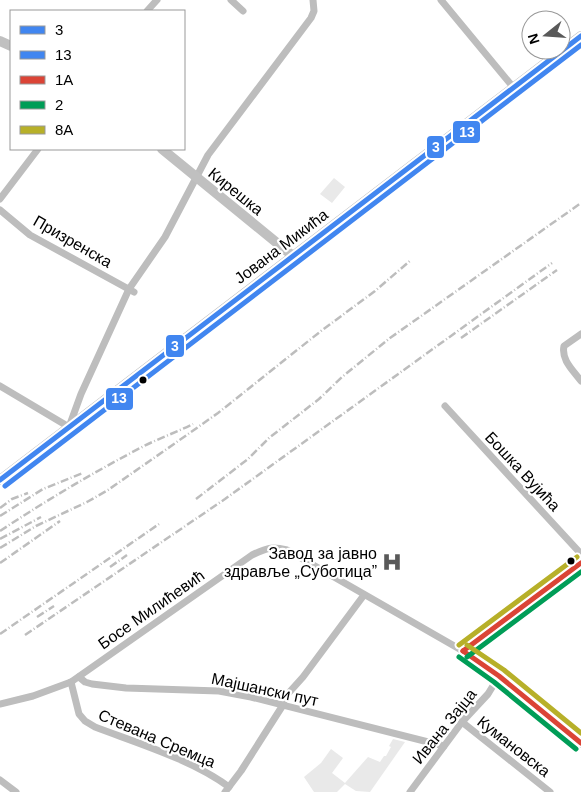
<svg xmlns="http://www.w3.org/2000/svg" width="581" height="792" font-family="Helvetica,sans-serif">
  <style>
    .green { fill: #e9e9e9 }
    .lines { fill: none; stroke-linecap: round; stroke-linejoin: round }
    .street { stroke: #bdbdbd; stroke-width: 7 }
    .secondary { stroke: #c0c0c0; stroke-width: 10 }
    .rail { stroke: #bdbdbd; stroke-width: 2.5; stroke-dasharray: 8 2.5 1 2.5; stroke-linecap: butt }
    .bus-1-casing { stroke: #fff; stroke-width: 9 }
    .bus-2-casing { stroke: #fff; stroke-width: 9 }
    .bus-3-casing { stroke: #fff; stroke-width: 9 }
    .bus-4-casing { stroke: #fff; stroke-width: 9 }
    .bus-5-casing { stroke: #fff; stroke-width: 9 }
    .bus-1 { stroke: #4186f0; stroke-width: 5 }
    .bus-2 { stroke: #4186f0; stroke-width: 5 }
    .bus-3 { stroke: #db4436; stroke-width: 5 }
    .bus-4 { stroke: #009d57; stroke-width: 5 }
    .bus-5 { stroke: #b7b029; stroke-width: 5 }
    .bus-dot { fill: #000; stroke: #fff; stroke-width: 2 }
    .labels { text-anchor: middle; stroke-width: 4.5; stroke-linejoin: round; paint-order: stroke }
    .street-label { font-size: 16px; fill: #000; stroke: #fff }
    .poi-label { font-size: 16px; fill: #000; stroke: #fff; text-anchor: end }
    .line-badge { stroke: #fff; stroke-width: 2 }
    .badge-label { font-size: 14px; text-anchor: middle; font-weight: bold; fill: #fff }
  </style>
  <rect width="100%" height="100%" fill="#fff"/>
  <g class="green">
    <path d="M334,178L345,187L332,203L320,194Z"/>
    <path d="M393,739L405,742L370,792L356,791L345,784L337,792H314L304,777L321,763L331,749L343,758L332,773L345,783L368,757L380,762L384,756H386L391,747L389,746Z"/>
  </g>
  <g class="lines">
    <g class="street">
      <path d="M231,0L243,11"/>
      <path d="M441,0L513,87"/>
      <path d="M147,11L157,0"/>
      <path d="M0,199L38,149"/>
      <path d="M0,210L30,235L134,292"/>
      <path d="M581,334L564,346C561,360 573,370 581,381"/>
      <path d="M0,386L69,427L81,394L129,289L165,237L208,155L311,18L314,11L313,0"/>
      <path d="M445,406L581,554"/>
      <path d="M79,677L85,682L92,684L126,688L219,691L251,697L444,746"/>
      <path d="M71,682L79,714L85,721L95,727C137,743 193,760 229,787"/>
      <path d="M0,704L33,696L71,682L252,555C267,548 271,546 287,550L463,651"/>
      <path d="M462,722L550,792"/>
      <path d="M0,780L16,792"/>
      <path d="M225,792L241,771L283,705L285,697L303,677L364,595"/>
      <path d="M410,792L462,722L488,694L499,676"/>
    </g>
    <g class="secondary">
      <path d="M0,41L11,46"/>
      <path d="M162,149L293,256"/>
      <path d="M0,480L581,36"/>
      <path d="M581,563L463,651L499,676L581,743"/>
    </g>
    <g class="rail">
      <path d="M461,338L557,270"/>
      <path d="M196,499L248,459L269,438L319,399L342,377L390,338L581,203"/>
      <path d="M0,508L12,499L28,493"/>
      <path d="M0,516L43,489L83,473"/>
      <path d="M0,531C47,500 94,472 144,446C160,438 177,432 193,424"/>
      <path d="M0,539L41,517"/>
      <path d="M0,548L36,526L87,502L108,490L174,444L218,413L321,331L375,291L411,260"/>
      <path d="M0,563L60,521"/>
      <path d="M110,567L127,555"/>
      <path d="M37,617L54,606"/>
      <path d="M0,634L159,524"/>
      <path d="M25,635L225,499L552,263"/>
    </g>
    <defs>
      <path id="bus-1" d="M0,480L581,36"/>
      <path id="bus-2" d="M5,486L581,45"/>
      <g id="bus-3">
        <path d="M463,651L499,676L581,743"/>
        <path d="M463,651L581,563"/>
      </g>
      <g id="bus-4">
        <path d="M459,657L494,682L576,749"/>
        <path d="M467,657L581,572"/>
      </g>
      <g id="bus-5">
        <path d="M459,645L577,557"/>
        <path d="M467,645L504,670L581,733"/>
      </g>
    </defs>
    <use href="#bus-1" class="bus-1-casing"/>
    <use href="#bus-2" class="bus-2-casing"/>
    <use href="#bus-3" class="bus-3-casing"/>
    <use href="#bus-4" class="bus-4-casing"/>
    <use href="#bus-5" class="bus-5-casing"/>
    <use href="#bus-1" class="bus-1"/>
    <use href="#bus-2" class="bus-2"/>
    <use href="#bus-3" class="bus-3"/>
    <use href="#bus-4" class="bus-4"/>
    <use href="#bus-5" class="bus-5"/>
  </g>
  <defs>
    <symbol id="hospital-bare" viewBox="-9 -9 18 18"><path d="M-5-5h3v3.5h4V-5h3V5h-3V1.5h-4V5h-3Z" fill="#595959" stroke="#fff" stroke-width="2.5" paint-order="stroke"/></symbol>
  </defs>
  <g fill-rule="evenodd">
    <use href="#hospital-bare" x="378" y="548" width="28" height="28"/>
  </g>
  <g class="bus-dot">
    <circle cx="143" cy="380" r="4.5"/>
    <circle cx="571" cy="561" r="4.5"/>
  </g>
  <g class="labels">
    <g class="street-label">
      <text transform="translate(236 191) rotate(39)" y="6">Кирешка</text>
      <text transform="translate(73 241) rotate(30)" y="6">Призренска</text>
      <text transform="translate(281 246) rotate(-37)" y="6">Јована Микића</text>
      <text transform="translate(523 471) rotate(47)" y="6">Бошка Вујића</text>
      <text transform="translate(151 609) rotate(-35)" y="6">Босе Милићевић</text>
      <text transform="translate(265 689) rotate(12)" y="6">Мајшански пут</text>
      <text transform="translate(444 726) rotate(-51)" y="6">Ивана Зајца</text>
      <text transform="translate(157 738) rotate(23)" y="6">Стевана Сремца</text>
      <text transform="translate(514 746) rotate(38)" y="6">Кумановска</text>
    </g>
    <g class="poi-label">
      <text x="377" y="559">Завод за јавно<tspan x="377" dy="18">здравље „Суботица”</tspan></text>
    </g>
  </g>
  <g class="line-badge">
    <rect x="452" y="120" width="29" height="24" rx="5" fill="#4186f0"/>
    <rect x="426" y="135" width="19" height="24" rx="5" fill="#4186f0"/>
    <rect x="165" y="334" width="20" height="24" rx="5" fill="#4186f0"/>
    <rect x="105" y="387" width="29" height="24" rx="5" fill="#4186f0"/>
  </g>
  <g class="badge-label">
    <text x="467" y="137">13</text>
    <text x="436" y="152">3</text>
    <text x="175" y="351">3</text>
    <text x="119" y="403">13</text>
  </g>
  <rect x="10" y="10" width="175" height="140" fill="#ffffff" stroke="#999999"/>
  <rect x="20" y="26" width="25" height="8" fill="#4186f0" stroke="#999999"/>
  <text x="55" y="35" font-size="15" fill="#000000">3</text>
  <rect x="20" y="51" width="25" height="8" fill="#4186f0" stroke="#999999"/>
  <text x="55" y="60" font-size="15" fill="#000000">13</text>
  <rect x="20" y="76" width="25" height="8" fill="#db4436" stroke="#999999"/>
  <text x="55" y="85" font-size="15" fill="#000000">1A</text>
  <rect x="20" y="101" width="25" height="8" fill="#009d57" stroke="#999999"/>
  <text x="55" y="110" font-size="15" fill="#000000">2</text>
  <rect x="20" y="126" width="25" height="8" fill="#b7b029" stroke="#999999"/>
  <text x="55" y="135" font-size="15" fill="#000000">8A</text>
  <g transform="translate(546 35) rotate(253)"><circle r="24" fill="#ffffff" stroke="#999999"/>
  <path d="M0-4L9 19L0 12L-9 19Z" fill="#595959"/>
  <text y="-8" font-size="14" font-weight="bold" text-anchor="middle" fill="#000000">N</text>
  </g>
</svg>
